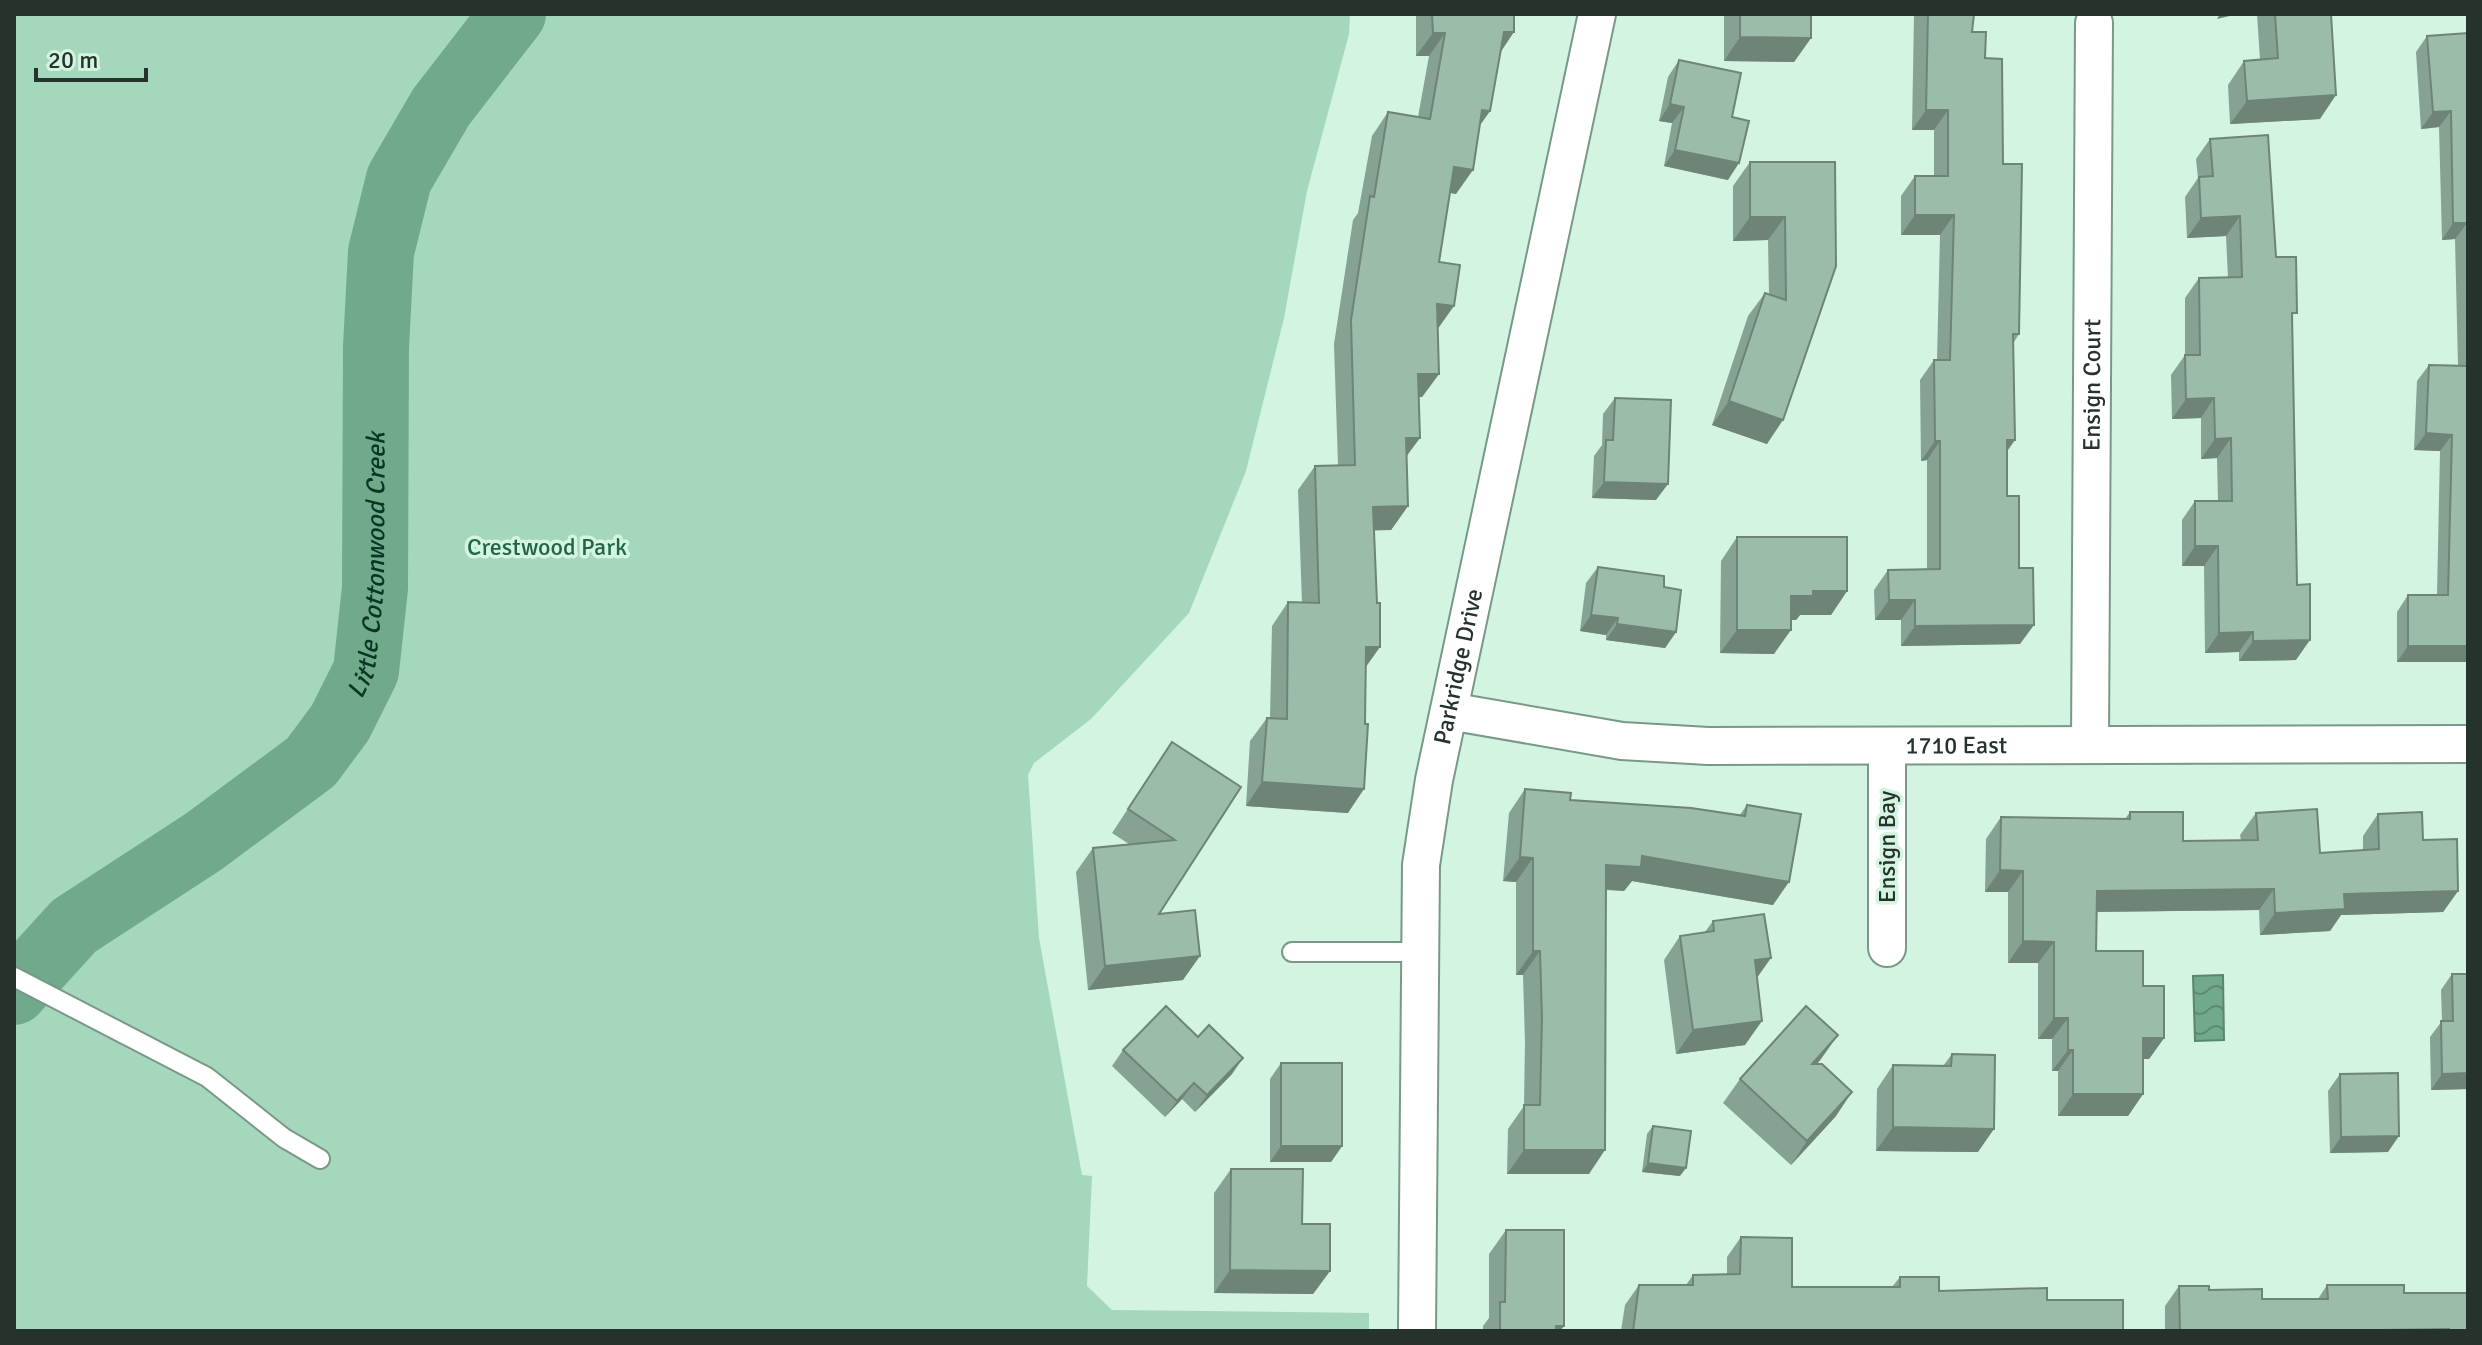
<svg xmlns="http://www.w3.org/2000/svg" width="2482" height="1345" font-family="Signika,sans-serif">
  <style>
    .park { fill: #a4d7bb }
    .water { fill: url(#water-waves); stroke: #5a866e; stroke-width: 2 }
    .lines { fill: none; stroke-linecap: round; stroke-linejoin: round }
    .river { stroke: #71a98b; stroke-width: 66 }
    .service-casing { stroke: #799887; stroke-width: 22 }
    .minor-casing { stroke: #799887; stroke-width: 40 }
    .service { stroke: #fff; stroke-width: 18 }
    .minor { stroke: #fff; stroke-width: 36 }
    .wall { fill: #86a292 }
    .shaded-wall { fill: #6d8477 }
    .building { fill: #9cbcaa; stroke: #6d8477; stroke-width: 2 }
    .labels { text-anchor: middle; stroke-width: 7; stroke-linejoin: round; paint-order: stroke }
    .street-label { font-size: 24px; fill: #26332c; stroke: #d2f4e0 }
    .park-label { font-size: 24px; fill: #236447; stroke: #d2f4e0 }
    .water-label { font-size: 26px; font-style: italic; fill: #073723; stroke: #d2f4e0 }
  </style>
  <defs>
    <pattern id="water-waves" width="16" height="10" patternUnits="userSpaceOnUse" patternTransform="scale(2)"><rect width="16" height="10" fill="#71a98b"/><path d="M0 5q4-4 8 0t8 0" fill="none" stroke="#5d8a72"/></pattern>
  </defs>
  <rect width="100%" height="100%" fill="#d2f4e0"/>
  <path class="park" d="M14,14H1350L1349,34L1307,191L1284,318L1246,471L1189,613L1091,719L1034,763L1028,775L1039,938L1082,1175L1092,1176L1087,1286L1112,1310L1369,1313V1331H14Z"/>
  <path class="water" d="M2223,975L2224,1040L2195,1041L2193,976Z"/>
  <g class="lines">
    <path class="river" id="s1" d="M14,992L74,926L203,842L311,762L340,723L366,671L375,588L376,347L381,252L399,179L441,107L513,14"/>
    <defs>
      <g id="service">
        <path d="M1292,952H1419"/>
        <path d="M14,977L207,1077L284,1138L320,1159"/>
      </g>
      <g id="minor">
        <path id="s2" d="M1449,711L1622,741L1708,746L2468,744"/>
        <path id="s3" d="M2090,745L2094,23"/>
        <path d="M1887,746V948"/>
        <path id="s4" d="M1417,1331L1421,865L1434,780L1597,14"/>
      </g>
    </defs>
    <use href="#service" class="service-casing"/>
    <use href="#minor" class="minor-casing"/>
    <use href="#service" class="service"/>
    <use href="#minor" class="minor"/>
  </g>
  <g class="wall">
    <path d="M1416,14H1514L1500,52L1490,111L1480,125L1456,194L1450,193L1439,262L1438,329L1439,374L1422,397H1419L1407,456L1408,506L1391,530H1374L1366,667L1348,813L1246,806L1250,741L1267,718H1270L1272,626L1288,602L1302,603L1298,490L1315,466L1338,465L1334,344L1353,220L1358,213L1372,136L1388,112L1418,117L1429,56H1416Z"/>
    <path d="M1724,14H1811V38L1794,62L1724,61Z"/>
    <path d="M1914,14H1974L1972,32L1985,58L2003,164L2019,334L2014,342L2007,450V496L2020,644L1901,646V620H1875L1874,590L1888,570L1927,569V460L1921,461L1920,380L1934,360H1937L1940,235H1901V196L1915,176H1934V130H1912Z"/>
    <path d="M2257,14H2331L2320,119L2230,124L2228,85L2244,61L2260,60Z"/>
    <path d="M2468,33V662H2397V612L2408,595H2437L2440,451L2414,450L2417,381L2429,365L2458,366L2455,239L2442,240L2439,127L2421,129L2416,52L2427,36Z"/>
    <path d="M1679,60L1732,117L1728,180L1664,166L1672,123L1659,121L1668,77Z"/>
    <path d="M2210,139L2276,257L2292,320L2296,660L2239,661V652L2205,653L2204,566H2182V520L2195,501H2218L2217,458L2201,459V418L2172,419L2171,375L2185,355V298L2199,278H2228L2226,236L2187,238L2185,197L2198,178L2196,159Z"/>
    <path d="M1750,162H1835L1767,444L1712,425L1748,316L1765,293L1769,294L1768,240L1733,241V186Z"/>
    <path d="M1615,398L1656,500L1592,498L1594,456L1602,445L1603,414Z"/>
    <path d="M1737,537L1847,591L1831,615H1800L1796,620H1791L1774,654L1720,653L1721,561Z"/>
    <path d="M1598,567L1676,632L1665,648L1606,640V635L1580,631L1586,583Z"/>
    <path d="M1172,742L1241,787L1159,914L1183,980L1088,990L1076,872L1093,848L1129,844L1112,833Z"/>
    <path d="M1525,789L1570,800L1739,816L1747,805L1773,905L1632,881L1624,891L1606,890L1589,1174H1507L1508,1129L1524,1106L1525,1042L1523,975H1516V882L1503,881L1509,813Z"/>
    <path d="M2130,812L2183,841L2241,840L2240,835L2256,813L2320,853L2363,850V836L2378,814L2423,840L2458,891L2443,912L2341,915L2330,931L2260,935L2259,910L2097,912L2096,951L2143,986L2164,1038L2149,1059H2143V1094L2128,1116H2058V1071H2052V1039H2038V963H2008V892H1985L1986,839L2001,817L2125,819Z"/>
    <path d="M1713,921L1745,1045L1676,1054L1664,960L1680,936L1705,932Z"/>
    <path d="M2452,974H2468V1089L2431,1090L2430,1037L2442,1021L2441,990Z"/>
    <path d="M1123,1050L1232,1074L1195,1112L1182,1099L1165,1117L1112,1066Z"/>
    <path d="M1952,1054L1978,1152L1876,1151L1877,1089L1893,1065L1943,1066Z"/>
    <path d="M1821,1059L1817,1064L1836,1116L1791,1165L1723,1103L1740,1079Z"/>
    <path d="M1281,1063L1342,1146L1331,1162H1270V1079Z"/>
    <path d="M2340,1074L2388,1152L2330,1153L2328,1091Z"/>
    <path d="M1653,1126L1680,1176L1642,1172L1647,1134Z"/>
    <path d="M1231,1169L1302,1224L1330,1271L1313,1294L1214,1293V1193Z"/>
    <path d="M1506,1230L1564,1326L1560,1331H1483V1326L1489,1318V1254Z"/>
    <path d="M1741,1237L1792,1287H1892L1900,1277L1939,1291L2047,1300L2123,1331H1621L1625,1305L1639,1285H1686L1693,1275L1727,1274V1257Z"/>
    <path d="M2327,1285L2404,1293L2468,1331H2165V1306L2179,1286L2262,1299H2318Z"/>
  </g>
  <g class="shaded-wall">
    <path d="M2220,14H2238L2217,19Z"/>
    <path d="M1504,32H1514L1498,56Z"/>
    <path d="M1433,33H1445L1429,56H1416Z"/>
    <path d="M1740,37L1811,38L1794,62L1724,61Z"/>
    <path d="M2336,95L2320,119L2230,124L2247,101Z"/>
    <path d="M1670,104L1684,107L1672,123L1659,121Z"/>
    <path d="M1482,110L1490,111L1473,135Z"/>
    <path d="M1926,110H1948L1934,130H1912Z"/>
    <path d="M2451,111L2439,127L2421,129L2433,112Z"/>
    <path d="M1675,150L1739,163L1728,180L1664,166Z"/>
    <path d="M1454,167L1473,170L1456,194L1437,190Z"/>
    <path d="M1915,215H1954L1940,235H1901Z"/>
    <path d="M2240,216L2226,236L2187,238L2201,218Z"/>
    <path d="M1750,217H1785L1768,240L1733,241Z"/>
    <path d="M2453,223H2467L2455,239L2442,240Z"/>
    <path d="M1437,304L1454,306L1437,330Z"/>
    <path d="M1418,374H1439L1422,397L1401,398Z"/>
    <path d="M2214,398L2201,418L2172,419L2186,399Z"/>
    <path d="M1729,401L1783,420L1767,444L1712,425Z"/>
    <path d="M2426,433L2452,435L2440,451L2414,450Z"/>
    <path d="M1406,438H1420L1403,461Z"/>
    <path d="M2231,438L2217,458L2201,459L2215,439Z"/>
    <path d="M2007,440H2015L2001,460Z"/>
    <path d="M1935,441H1940L1927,460L1921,461Z"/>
    <path d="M1604,482L1668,484L1656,500L1592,498Z"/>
    <path d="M1408,506L1391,530L1356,531L1373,507Z"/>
    <path d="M2195,546H2218L2204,566H2182Z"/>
    <path d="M1813,591H1847L1831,615H1800L1796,620H1775L1791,596Z"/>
    <path d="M1889,600H1915L1901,620H1875Z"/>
    <path d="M1591,615L1618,618L1606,635L1580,631Z"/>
    <path d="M1617,624L1676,632L1665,648L1606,640Z"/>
    <path d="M2034,625L2020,644L1901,646L1915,626Z"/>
    <path d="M1737,630H1791L1774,654L1720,653Z"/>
    <path d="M2253,632L2239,652L2205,653L2219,633Z"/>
    <path d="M2310,640L2296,660L2239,661L2253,641Z"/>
    <path d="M2408,646H2468V662H2397Z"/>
    <path d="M1366,647H1380L1363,671Z"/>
    <path d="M1262,782L1364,789L1348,813L1246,806Z"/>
    <path d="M1642,856L1789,882L1773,905L1632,881L1624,891L1590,888L1606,865Z"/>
    <path d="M1520,857L1533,858L1516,882L1503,881Z"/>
    <path d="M2000,870L2023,871L2008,892H1985Z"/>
    <path d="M2274,889L2259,910L2082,912L2097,891Z"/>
    <path d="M2458,891L2443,912L2341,915L2330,931L2260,935L2275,913L2344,894Z"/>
    <path d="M2023,941L2054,942L2038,963H2008Z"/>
    <path d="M1533,951H1540L1523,975H1516Z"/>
    <path d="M1200,956L1183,980L1088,990L1105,966Z"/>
    <path d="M1771,958L1754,982L1755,960Z"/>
    <path d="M2054,1018H2068L2052,1039H2038Z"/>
    <path d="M1762,1021L1745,1045L1676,1054L1693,1030Z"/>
    <path d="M1838,1035L1821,1059L1796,1088L1812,1064Z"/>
    <path d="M2143,1038H2164L2149,1059H2128Z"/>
    <path d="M2068,1050H2073L2058,1071H2052Z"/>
    <path d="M1243,1058L1232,1074L1195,1112L1207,1095Z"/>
    <path d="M2468,1073V1089L2431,1090L2442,1074Z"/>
    <path d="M1194,1083L1182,1099L1165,1117L1177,1101Z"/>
    <path d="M1852,1092L1836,1116L1791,1165L1807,1141Z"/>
    <path d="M2073,1094H2143L2128,1116H2058Z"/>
    <path d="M1893,1127L1994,1129L1978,1152L1876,1151Z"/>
    <path d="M2399,1136L2388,1152L2330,1153L2341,1137Z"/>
    <path d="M1281,1146H1342L1331,1162H1270Z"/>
    <path d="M1524,1150H1605L1589,1174H1507Z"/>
    <path d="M1648,1163L1686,1168L1680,1176L1642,1172Z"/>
    <path d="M1230,1270L1330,1271L1313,1294L1214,1293Z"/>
    <path d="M1556,1326H1564L1560,1331H1552Z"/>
    <path d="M2449,1329L2447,1331H2381V1330Z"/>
  </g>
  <g class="building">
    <path d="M1432,14H1514V32H1504L1490,111L1482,110L1473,170L1454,167L1439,262L1460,265L1454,306L1437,304L1439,374H1418L1420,438H1406L1408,506L1373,507L1377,603H1380V647H1366L1365,724H1368L1364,789L1262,782L1267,718L1287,719L1288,602L1319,603L1315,466L1355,465L1351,320L1370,196L1374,197L1388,112L1430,119L1445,33H1433Z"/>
    <path d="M1740,14H1811V38L1740,37Z"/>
    <path d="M1928,14H1974L1972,32H1986L1985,58L2002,59L2003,164H2022L2019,334H2013L2015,440H2007V496H2019V568H2033L2034,625L1915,626V600H1889L1888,570L1940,569V441H1935L1934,360H1950L1954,215H1915V176H1948V110H1926Z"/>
    <path d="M2275,14H2331L2336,95L2247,101L2244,61L2278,58Z"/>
    <path d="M2468,33V274L2467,223H2453L2451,111L2433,112L2427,36Z"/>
    <path d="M1679,60L1741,73L1732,117L1749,121L1739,163L1675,150L1684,107L1670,104Z"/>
    <path d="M2268,135L2276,257H2296L2297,313H2292L2297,585L2310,584V640L2253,641V632L2219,633L2218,546H2195V501H2232L2231,438L2215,439L2214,398L2186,399L2185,355H2200L2199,278L2242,277L2240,216L2201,218L2199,177L2213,176L2210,139Z"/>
    <path d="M1750,162H1835L1836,266L1783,420L1729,401L1765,293L1786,300L1785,217H1750Z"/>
    <path d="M2429,365L2468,366V646H2408V595H2448L2452,435L2426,433Z"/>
    <path d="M1615,398L1671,400L1668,484L1604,482L1606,440H1613Z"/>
    <path d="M1737,537H1847V591H1813V596H1791V630H1737Z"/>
    <path d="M1598,567L1664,576V587L1681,590L1676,632L1617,624L1618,618L1591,615Z"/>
    <path d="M1172,742L1241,787L1159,914L1195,910L1200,956L1105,966L1093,848L1175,840L1128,809Z"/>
    <path d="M1525,789L1571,793L1570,800L1691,808L1745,816L1747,805L1801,814L1789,882L1642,856L1641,867L1606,865L1605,1150H1524V1105H1540L1542,1018L1540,951H1533V858L1520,857Z"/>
    <path d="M2317,809L2320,853L2379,849L2378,814L2422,812L2423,840L2457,839L2458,891L2344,894L2345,909L2275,913L2274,889L2097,891L2096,951H2143V986H2164V1038H2143V1094H2073V1050H2068V1018H2054V942L2023,941V871L2000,870L2001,817L2130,819V812H2183V841L2258,840L2256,813Z"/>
    <path d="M1764,914L1771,958L1755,960L1762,1021L1693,1030L1680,936L1714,931L1713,921Z"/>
    <path d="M2452,974H2468V1073L2442,1074L2441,1021H2453Z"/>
    <path d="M1166,1006L1198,1037L1209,1025L1243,1058L1207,1095L1194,1083L1177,1101L1123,1050Z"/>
    <path d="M1806,1006L1838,1035L1812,1064H1822L1852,1092L1807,1141L1740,1079Z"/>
    <path d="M1952,1054L1995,1055L1994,1129L1893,1127V1065L1951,1066Z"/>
    <rect x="1281" y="1063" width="61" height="83"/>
    <path d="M2398,1073L2399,1136L2341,1137L2340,1074Z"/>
    <path d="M1653,1126L1691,1131L1686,1168L1648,1163Z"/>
    <path d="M1231,1169H1303L1302,1224H1330V1271L1230,1270Z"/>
    <path d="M1506,1230H1564V1326H1556V1331H1500V1302H1505Z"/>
    <path d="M1741,1237L1792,1238V1287H1900V1277H1939V1291L2047,1288V1300H2123V1331H1633L1639,1285H1693V1275L1740,1274Z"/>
    <path d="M2327,1285H2404V1293H2468V1331H2449V1329L2381,1330V1331H2180L2179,1286H2209V1290L2262,1289V1299H2328Z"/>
  </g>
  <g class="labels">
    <g class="street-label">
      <text dy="8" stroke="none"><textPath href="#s3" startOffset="360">Ensign Court</textPath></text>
      <text dy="8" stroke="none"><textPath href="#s4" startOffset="668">Parkridge Drive</textPath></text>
      <text dy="8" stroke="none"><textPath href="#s2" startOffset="510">1710 East</textPath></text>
      <text transform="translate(1887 847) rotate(-90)" y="8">Ensign Bay</text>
    </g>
    <g class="park-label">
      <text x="547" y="555">Crestwood Park</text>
    </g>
    <g class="water-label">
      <text dy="9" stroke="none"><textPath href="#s1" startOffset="590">Little Cottonwood Creek</textPath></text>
    </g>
  </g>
  <rect width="2482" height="1345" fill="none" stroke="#26332c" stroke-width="32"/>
  <path d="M36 68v12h110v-12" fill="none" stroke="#26332c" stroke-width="4"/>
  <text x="48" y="68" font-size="24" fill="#26332c" stroke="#d2f4e0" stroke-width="6" paint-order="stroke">20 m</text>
</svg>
